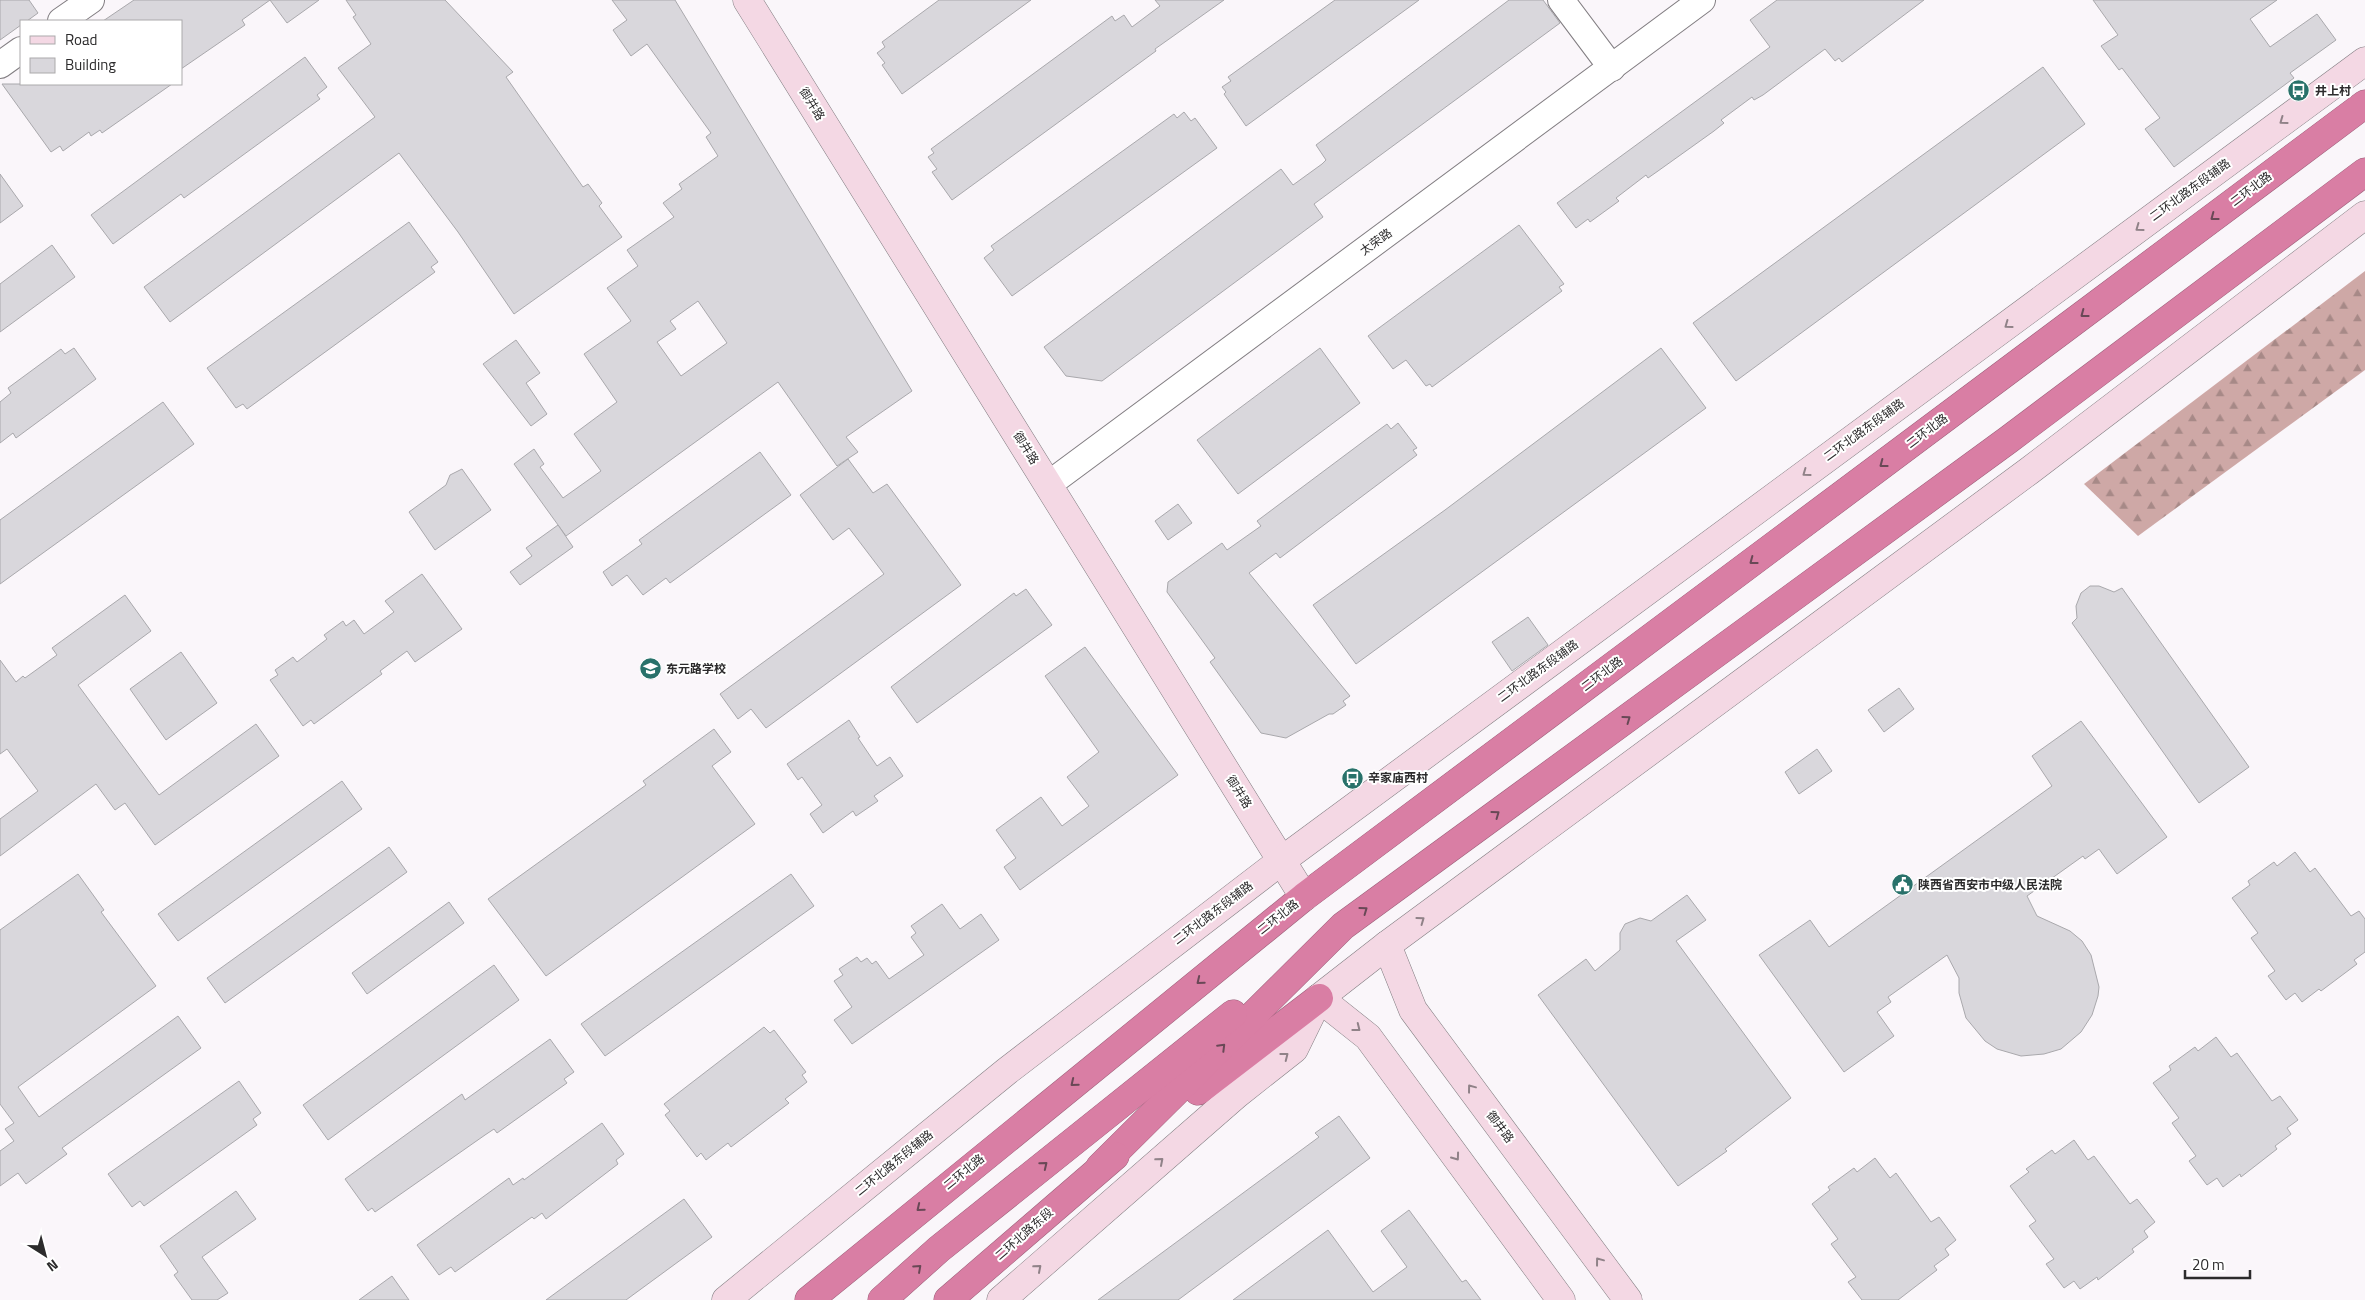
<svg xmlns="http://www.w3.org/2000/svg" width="2365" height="1300" font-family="'Titillium Web','Noto Sans SC',sans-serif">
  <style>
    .forest { fill: url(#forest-firs) }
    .building { fill: #d9d7dc; stroke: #a9a8ac; fill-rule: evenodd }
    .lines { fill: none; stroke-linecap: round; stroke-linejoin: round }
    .street-casing { stroke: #827e82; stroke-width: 28 }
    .secondary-casing { stroke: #827e82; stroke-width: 29 }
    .highway-casing { stroke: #9c617a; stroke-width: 29 }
    .street { stroke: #fff; stroke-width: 26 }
    .secondary { stroke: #f4d8e4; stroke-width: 28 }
    .highway { stroke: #d97ea4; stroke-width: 28 }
    .oneway { stroke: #908288 }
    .oneway2 { stroke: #694856 }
    .labels { text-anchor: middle; stroke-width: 4; stroke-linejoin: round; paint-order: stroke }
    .poi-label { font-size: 12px; font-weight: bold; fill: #2c2b2c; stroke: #fff; text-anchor: start }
    .street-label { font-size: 12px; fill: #2c2b2c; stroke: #fff }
  </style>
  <defs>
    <pattern id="forest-firs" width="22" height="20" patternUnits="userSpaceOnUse" patternTransform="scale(1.25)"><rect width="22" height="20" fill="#cea8a6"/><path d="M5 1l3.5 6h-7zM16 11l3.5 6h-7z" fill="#a78987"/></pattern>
  </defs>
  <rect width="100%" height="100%" fill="#faf6fa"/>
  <path class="forest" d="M2365,271V370L2138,536L2084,484Z"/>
  <g class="building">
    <path d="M0,0H29L38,13L27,21H21V25L0,40Z"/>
    <path d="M134,0H270L242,20L245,25L181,69V21H103Z"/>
    <path d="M270,0H319L287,23Z"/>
    <path d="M346,0H445L513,72L506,77L583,187L588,184L602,203L599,206L622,237L514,314L458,232L399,153L170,322L144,287L375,117L338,68L371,44L353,17L356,15Z"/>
    <path d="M612,0H675L912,391L846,437L858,452L837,466L778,382L566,536L514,464L534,449L544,464L540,467L563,498L601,471L574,434L617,402L584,354L631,321L607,288L638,266L627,250L674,217L663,203L682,189L679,184L718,156L706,137L711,133L647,44L631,56L613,30L627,20ZM698,301L727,343L681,376L657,342L676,329L670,321Z"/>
    <path d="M939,0H1031L902,94L882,65L885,63L877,53L885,47L882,42Z"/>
    <path d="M1155,0H1224L1155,49L1156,51L952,200L932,172L937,169L928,157L934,153L931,149L1112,16L1115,21L1124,15L1132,27L1160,6Z"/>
    <path d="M1335,0H1419L1246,126L1224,94L1226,92L1222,87L1231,81L1228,77Z"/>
    <path d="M1509,0H1543L1560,23L1314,204L1323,217L1102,381L1066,376L1044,347L1281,169L1293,185L1322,164L1326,160L1316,145Z"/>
    <path d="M1777,0H1924L1842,62L1839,58L1835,61L1825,49L1763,95L1754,100L1752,97L1721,120L1724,123L1714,131L1658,171L1648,178L1646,175L1616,198L1619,201L1590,222L1588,219L1576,228L1557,203L1770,47L1750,20Z"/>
    <path d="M2093,0H2277L2250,19L2270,47L2317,14L2336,40L2290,73L2294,78L2174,167L2145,129L2160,118L2122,68L2119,70L2101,46L2118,35Z"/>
    <path d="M305,57L327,87L317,95L320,99L184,198L181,194L113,244L91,215Z"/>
    <path d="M2043,67L2085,124L1736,381L1693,323Z"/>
    <path d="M2,84H172L102,133L100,130L91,136L89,132L63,151L60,146L51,152Z"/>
    <path d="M1184,112L1191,121L1195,118L1217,148L1012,296L984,258L994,250L991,246L1174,114L1177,118Z"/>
    <path d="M0,174L23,206L0,223Z"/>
    <path d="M409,222L438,262L431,267L435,272L247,409L243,404L236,408L207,368Z"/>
    <path d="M1519,225L1564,284L1559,287L1562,291L1432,387L1430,384L1426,386L1406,360L1393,369L1368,336Z"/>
    <path d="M52,245L75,277L0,332V284Z"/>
    <path d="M516,340L540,373L526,383L547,414L531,426L483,364Z"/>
    <path d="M74,348L96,379L16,438L13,433L0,443V402L11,393L8,388L61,349L65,354Z"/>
    <path d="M1320,348L1360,403L1238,494L1197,440Z"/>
    <path d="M1661,348L1706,408L1356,664L1313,605L1445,510Z"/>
    <path d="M163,402L194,444L0,584V520Z"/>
    <path d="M1398,423L1417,448L1413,450L1417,455L1280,558L1276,553L1249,573L1350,696L1343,701L1346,705L1333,714H1329L1286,738L1261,733L1210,662L1215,658L1167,592L1168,582L1222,543L1227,550L1261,526L1257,521L1368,438L1387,424L1391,429Z"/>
    <path d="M760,452L791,495L670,583L666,578L643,595L627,575L612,586L603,572L642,544L639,540Z"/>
    <path d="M848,459L873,493L887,484L961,585L766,728L751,709L738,719L720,694L884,574L849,528L833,540L800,495Z"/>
    <path d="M462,469L491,510L435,550L409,512L446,485L450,475Z"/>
    <path d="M1178,504L1192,523L1168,540L1155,521Z"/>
    <path d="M558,525L573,547L520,585L510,572L532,556L526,548Z"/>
    <path d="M422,574L462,629L415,662L407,651L380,671L382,674L314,724L311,720L303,726L270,680L278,675L275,670L293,657L297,662L327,639L324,635L343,621L346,626L354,620L364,634L394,612L385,601Z"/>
    <path d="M2090,586H2099L2114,592L2122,588L2249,767L2199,803L2072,623L2077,618L2076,606L2081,593Z"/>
    <path d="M1026,589L1052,625L917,723L891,687L1014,593L1016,596Z"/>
    <path d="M125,595L151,631L78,685L159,795L256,724L279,756L155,845L125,803L115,810L96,784L0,856V819L38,791L7,749L0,754V660L16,682L23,676L25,678L57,655L52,648Z"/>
    <path d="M1528,617L1548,645L1512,671L1492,642Z"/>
    <path d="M1085,647L1178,775L1020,890L1004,867L1016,858L996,830L1041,797L1062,826L1089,806L1067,777L1099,752L1045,676Z"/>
    <path d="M181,652L217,703L166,740L130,689Z"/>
    <path d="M1899,688L1914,709L1884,732L1868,710Z"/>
    <path d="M849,720L860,737L858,738L877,766L890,757L903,776L874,796L878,801L856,816L853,811L823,833L810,814L822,805L802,777L798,780L787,764Z"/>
    <path d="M2081,721L2167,837L2117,874L2099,849L2085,859L2083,856L2027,896L2037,916L2070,931L2082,941L2091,955L2099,987L2098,996L2092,1015L2081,1032L2061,1049L2044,1054L2021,1056L1997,1049L1985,1041L1966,1018L1959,993V978L1947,955L1888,997L1891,1002L1877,1012L1894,1036L1844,1072L1759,955L1810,920L1829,947L2052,786L2032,756Z"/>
    <path d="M714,729L731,752L712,766L755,824L546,976L488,899L646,785L643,781Z"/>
    <path d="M1817,749L1832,771L1799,794L1785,772Z"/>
    <path d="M342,781L362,809L178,941L158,914Z"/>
    <path d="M389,847L407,872L225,1003L207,978Z"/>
    <path d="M2295,852L2310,872L2315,868L2351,916L2359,911L2365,919V952L2354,960L2357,964L2321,991L2319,989L2302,1002L2295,993L2286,1000L2268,976L2275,971L2251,938L2258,933L2232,898L2250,885L2248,881L2274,862L2277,866Z"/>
    <path d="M78,874L104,910L101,912L156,986L18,1087L39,1117L178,1016L201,1048L62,1148L67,1154L26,1184L18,1173L0,1186V1151L14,1141L5,1129L14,1123L0,1104V930Z"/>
    <path d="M791,874L814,906L605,1056L581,1024Z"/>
    <path d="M1687,895L1706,920L1676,941L1791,1098L1725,1149L1727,1151L1678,1186L1538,995L1586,959L1595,971L1620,950V933L1625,924L1640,918L1651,921Z"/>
    <path d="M449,902L464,923L367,994L352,973Z"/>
    <path d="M942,904L960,929L981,914L999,940L852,1044L834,1020L852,1007L834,981L843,975L839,969L857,957L861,962L867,958L872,964L876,961L889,979L924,955L911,937L916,933L911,926Z"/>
    <path d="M494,965L519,1000L328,1140L303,1105Z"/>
    <path d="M764,1027L770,1033L774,1030L806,1072L802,1075L807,1082L785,1099L789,1103L731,1147L728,1143L706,1160L701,1153L697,1157L665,1115L670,1111L664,1104Z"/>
    <path d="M2216,1037L2231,1057L2237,1053L2272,1101L2280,1096L2298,1120L2287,1128L2291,1134L2275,1146L2277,1149L2241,1177L2240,1174L2223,1187L2217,1178L2207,1185L2189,1161L2196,1156L2172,1123L2179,1118L2153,1083L2171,1070L2169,1066L2195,1047L2198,1051Z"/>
    <path d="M550,1039L574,1072L564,1079L567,1083L497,1133L494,1129L485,1135L375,1212L372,1208L368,1211L345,1179L462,1094L465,1100Z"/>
    <path d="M239,1081L261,1113L253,1119L257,1125L144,1206L140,1201L132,1207L108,1174Z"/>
    <path d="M1339,1116L1370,1158L1178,1300H1098L1319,1137L1315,1133Z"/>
    <path d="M602,1123L624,1154L616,1160L618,1164L546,1219L542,1213L534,1219L532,1217L455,1272L451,1267L439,1275L417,1245L509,1178L513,1185L523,1178L524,1180Z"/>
    <path d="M2074,1140L2088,1160L2094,1156L2130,1204L2137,1199L2155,1222L2144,1231L2148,1237L2132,1249L2134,1252L2098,1280L2097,1277L2080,1289L2074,1281L2064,1288L2046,1264L2054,1259L2029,1226L2036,1221L2010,1186L2029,1172L2026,1169L2052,1150L2055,1154Z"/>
    <path d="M1875,1158L1890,1178L1896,1173L1931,1222L1939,1217L1956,1240L1945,1249L1949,1255L1934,1266L1937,1270L1898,1300H1862L1848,1282L1856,1277L1831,1244L1838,1239L1812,1204L1830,1190L1828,1187L1854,1168L1857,1172Z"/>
    <path d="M236,1191L256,1219L202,1257L228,1293L217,1300H192L174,1275L178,1272L160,1246Z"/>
    <path d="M684,1199L712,1237L626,1300H546Z"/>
    <path d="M1409,1210L1462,1282L1466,1280L1481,1300H1233L1328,1230L1373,1292L1407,1267L1381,1231Z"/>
    <path d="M392,1276L409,1300H359Z"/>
  </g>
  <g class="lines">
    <defs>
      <g id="street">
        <path d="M1561,0L1612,68"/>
        <path d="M61,21L91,0"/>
        <path d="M0,65L21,50"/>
        <path d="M1049,484L1702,0"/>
      </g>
      <g id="secondary">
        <path d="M747,0L1304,897"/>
        <path d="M1387,945L1413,1010L1628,1300"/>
        <path d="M1319,998L1368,1037L1561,1300"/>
        <path d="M726,1300L1007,1071L1281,861L2365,61"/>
        <path d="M1001,1300L1237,1094L1294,1049L1319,998L1387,945L2029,471L2365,215"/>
      </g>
      <g id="highway">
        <path d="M1198,1091L1319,998"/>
        <path d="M1100,1167L1343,926L2008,440L2365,172"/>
        <path d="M809,1300L1304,897L2365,104"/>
        <path d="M882,1300L939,1249L1233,1014"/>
        <path d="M948,1300L1115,1156"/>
      </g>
    </defs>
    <use href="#street" class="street-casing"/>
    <use href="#secondary" class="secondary-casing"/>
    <use href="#highway" class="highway-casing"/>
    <use href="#street" class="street"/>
    <use href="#secondary" class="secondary"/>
    <use href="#highway" class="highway"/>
  </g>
  <defs><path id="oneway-chevron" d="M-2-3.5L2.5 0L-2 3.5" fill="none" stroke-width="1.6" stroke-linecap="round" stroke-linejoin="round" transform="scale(1.25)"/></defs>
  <g class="oneway">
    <use href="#oneway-chevron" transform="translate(2283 121) rotate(144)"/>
    <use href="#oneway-chevron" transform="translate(2139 228) rotate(144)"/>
    <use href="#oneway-chevron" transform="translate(2008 325) rotate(144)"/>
    <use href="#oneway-chevron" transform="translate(1806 473) rotate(144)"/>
    <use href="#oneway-chevron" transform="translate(1421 920) rotate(-36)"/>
    <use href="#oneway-chevron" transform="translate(1357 1028) rotate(38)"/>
    <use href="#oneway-chevron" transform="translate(1285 1056) rotate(-38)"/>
    <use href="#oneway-chevron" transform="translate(1471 1088) rotate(-127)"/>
    <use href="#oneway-chevron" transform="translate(1456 1157) rotate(54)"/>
    <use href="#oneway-chevron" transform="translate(1160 1161) rotate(-41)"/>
    <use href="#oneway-chevron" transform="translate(1599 1261) rotate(-127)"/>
    <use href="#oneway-chevron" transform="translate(1038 1268) rotate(-41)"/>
  </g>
  <g class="oneway2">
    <use href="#oneway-chevron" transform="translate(2214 217) rotate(143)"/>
    <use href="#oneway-chevron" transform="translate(2084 314) rotate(143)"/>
    <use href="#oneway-chevron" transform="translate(1883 464) rotate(143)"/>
    <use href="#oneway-chevron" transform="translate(1753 561) rotate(143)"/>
    <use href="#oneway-chevron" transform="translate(1627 719) rotate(-36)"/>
    <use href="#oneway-chevron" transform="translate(1496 814) rotate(-36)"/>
    <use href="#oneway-chevron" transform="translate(1364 910) rotate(-36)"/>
    <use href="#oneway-chevron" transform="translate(1200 981) rotate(141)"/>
    <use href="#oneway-chevron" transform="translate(1222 1047) rotate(-45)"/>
    <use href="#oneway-chevron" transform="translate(1074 1083) rotate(141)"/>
    <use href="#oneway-chevron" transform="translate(1044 1165) rotate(-39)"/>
    <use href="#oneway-chevron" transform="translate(920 1208) rotate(141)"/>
    <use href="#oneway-chevron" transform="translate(918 1268) rotate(-42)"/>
  </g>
  <defs>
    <symbol id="bus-disc" viewBox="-11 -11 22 22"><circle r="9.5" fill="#28716a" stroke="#fff"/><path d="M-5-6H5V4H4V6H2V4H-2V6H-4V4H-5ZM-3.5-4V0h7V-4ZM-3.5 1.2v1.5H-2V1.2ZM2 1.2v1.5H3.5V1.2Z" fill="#fff"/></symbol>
    <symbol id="school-disc" viewBox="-11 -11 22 22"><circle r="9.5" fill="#28716a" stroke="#fff"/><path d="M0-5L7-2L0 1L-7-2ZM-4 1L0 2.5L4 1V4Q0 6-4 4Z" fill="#fff"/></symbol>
    <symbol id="civic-disc" viewBox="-11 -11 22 22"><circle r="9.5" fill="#28716a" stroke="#fff"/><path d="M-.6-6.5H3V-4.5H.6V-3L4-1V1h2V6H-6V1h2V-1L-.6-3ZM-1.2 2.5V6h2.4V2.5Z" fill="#fff"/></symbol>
  </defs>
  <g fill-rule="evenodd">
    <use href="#bus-disc" x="2286" y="78" width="25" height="25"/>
    <use href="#school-disc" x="638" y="656" width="25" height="25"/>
    <use href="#bus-disc" x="1340" y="766" width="25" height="25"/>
    <use href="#civic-disc" x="1890" y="872" width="25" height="25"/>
  </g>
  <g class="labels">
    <g class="poi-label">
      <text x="2315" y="95">井上村</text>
      <text x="666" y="673">东元路学校</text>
      <text x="1368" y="782">辛家庙西村</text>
      <text x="1918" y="889">陕西省西安市中级人民法院</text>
    </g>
    <g class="street-label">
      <text transform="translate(812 104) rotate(58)" y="4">御井路</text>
      <text transform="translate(2251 189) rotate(-37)" y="4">二环北路</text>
      <text transform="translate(2190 190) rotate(-36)" y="4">二环北路东段辅路</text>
      <text transform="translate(1376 242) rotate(-36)" y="4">太荣路</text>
      <text transform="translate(1864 430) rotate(-36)" y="4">二环北路东段辅路</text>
      <text transform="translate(1927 431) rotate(-37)" y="4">二环北路</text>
      <text transform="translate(1026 448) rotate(58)" y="4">御井路</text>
      <text transform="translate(1538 671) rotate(-36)" y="4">二环北路东段辅路</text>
      <text transform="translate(1602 674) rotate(-37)" y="4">二环北路</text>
      <text transform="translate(1239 792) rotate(58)" y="4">御井路</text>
      <text transform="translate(1213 913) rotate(-37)" y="4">二环北路东段辅路</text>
      <text transform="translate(1278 917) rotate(-38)" y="4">二环北路</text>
      <text transform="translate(1500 1127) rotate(53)" y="4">御井路</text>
      <text transform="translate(894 1163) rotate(-39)" y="4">二环北路东段辅路</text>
      <text transform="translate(964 1172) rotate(-39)" y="4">二环北路</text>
      <text transform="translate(1024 1234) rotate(-41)" y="4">二环北路东段</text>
    </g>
  </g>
  <rect x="20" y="20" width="162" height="65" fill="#ffffff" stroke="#abaaab"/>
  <rect x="30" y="36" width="25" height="8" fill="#f4d8e4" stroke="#abaaab"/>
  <text x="65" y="45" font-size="15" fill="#2c2b2c">Road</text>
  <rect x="30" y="58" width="25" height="15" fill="#d9d7dc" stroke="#abaaab"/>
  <text x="65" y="70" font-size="15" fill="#2c2b2c">Building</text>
  <g transform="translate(45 1255) rotate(144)" stroke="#ffffff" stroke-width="4" paint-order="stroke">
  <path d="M0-4L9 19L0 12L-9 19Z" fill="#2c2b2c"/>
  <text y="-8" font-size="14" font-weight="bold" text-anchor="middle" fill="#2c2b2c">N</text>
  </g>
  <path d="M2185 1270v8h65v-8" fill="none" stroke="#2c2b2c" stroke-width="2.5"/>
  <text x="2192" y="1270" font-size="15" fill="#2c2b2c" stroke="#ffffff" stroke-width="4" paint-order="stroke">20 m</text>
</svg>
